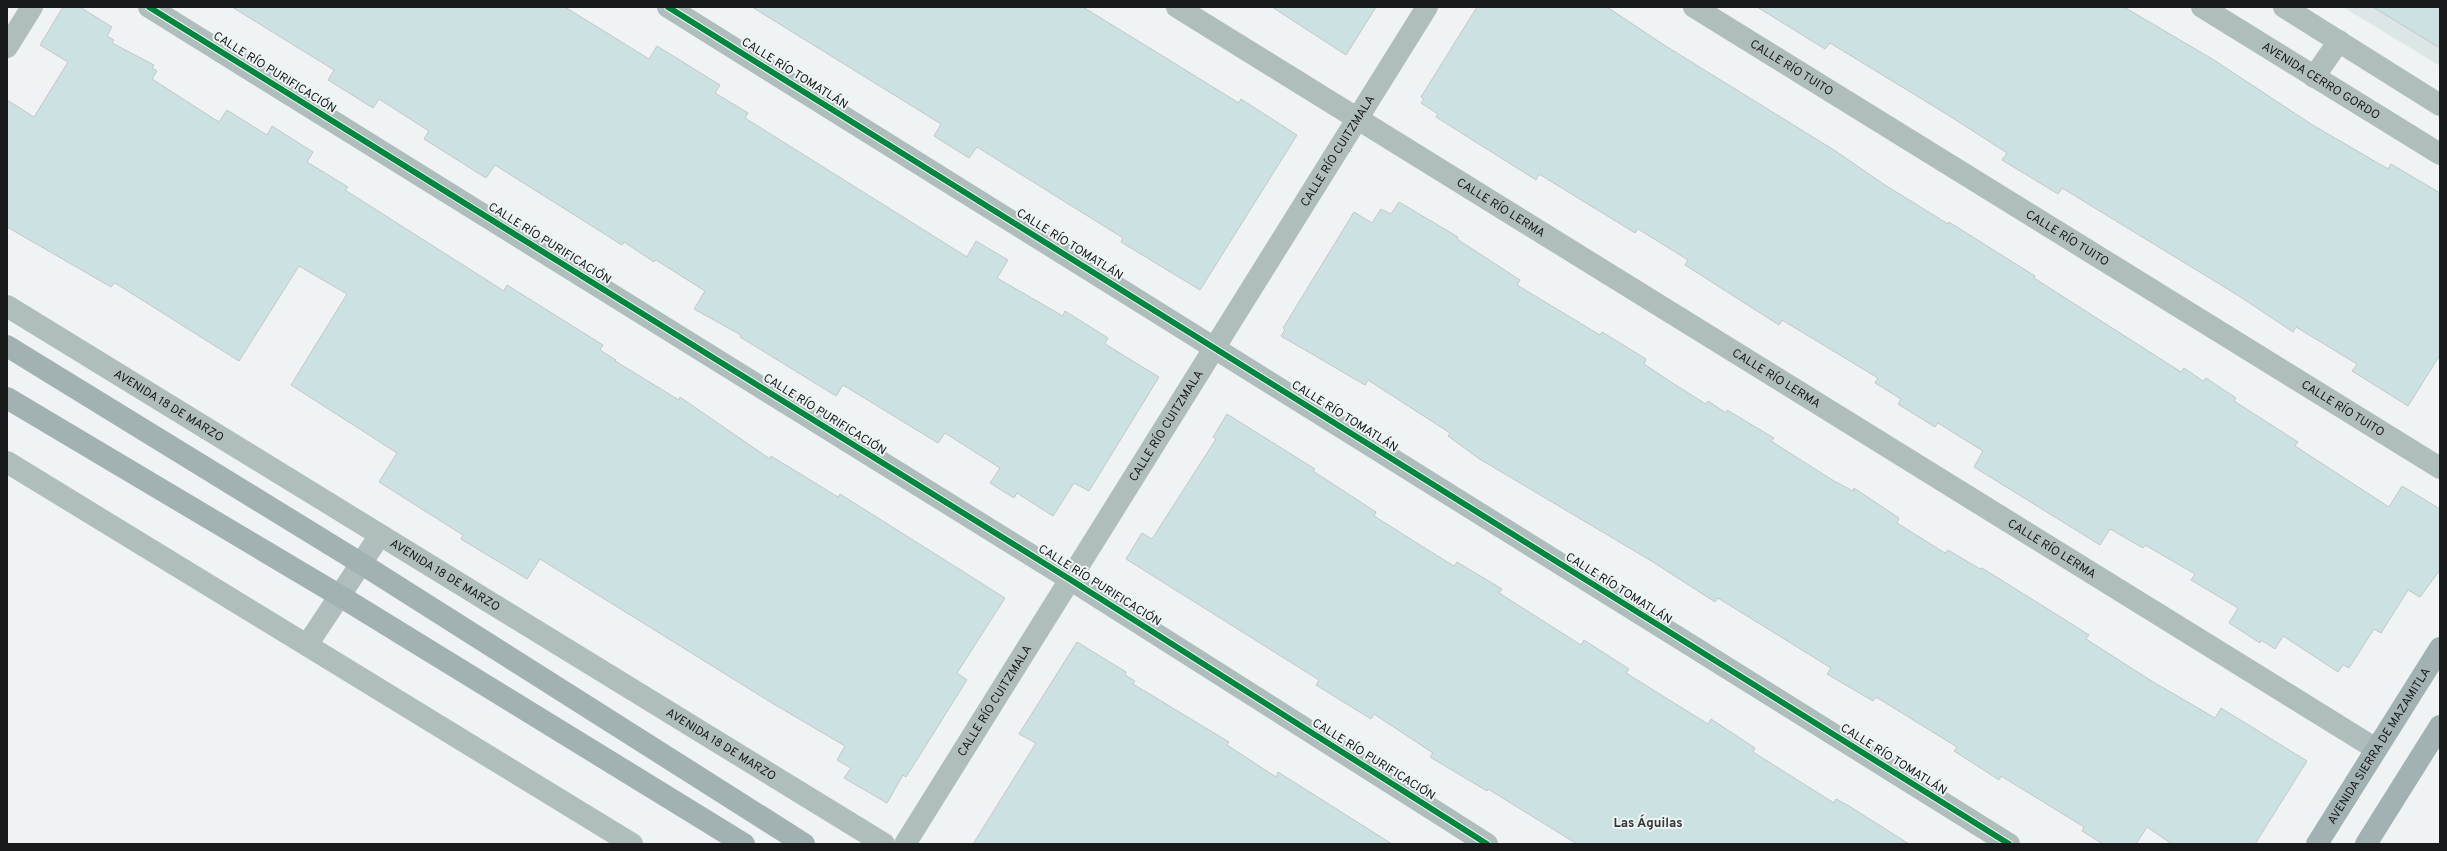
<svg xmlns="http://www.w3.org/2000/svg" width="2447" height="851" font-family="Overpass,sans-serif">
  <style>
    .built { fill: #dde6e6 }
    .building { fill: #cce1e2; stroke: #c4c7c7 }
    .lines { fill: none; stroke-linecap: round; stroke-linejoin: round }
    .street { stroke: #b0bdbd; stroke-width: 22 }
    .secondary { stroke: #a2b2b2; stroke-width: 22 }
    .cycleway-casing { stroke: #eef4f4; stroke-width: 8 }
    .cycleway { stroke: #00873e; stroke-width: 6 }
    .labels { text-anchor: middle; stroke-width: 4; stroke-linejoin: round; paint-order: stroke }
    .street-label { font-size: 12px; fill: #18191a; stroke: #eef4f4 }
    .neighbourhood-label { font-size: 13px; font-weight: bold; fill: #333737; stroke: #eef4f4 }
  </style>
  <rect width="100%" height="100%" fill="#eff3f3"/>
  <path class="built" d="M2343,7H2440V66Z"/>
  <g class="building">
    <path d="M63,7H80L112,27L107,36L114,40L112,43L154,65L152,68L157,71L152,79L219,122L227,110L267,135L272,126L313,152L307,162L348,187L345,190L504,291L507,285L603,345L600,350L616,360L615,361L679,400L680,397L770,459L771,456L838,497L840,494L1005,598L957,673L967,680L906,777L903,775L887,803L844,778L851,768L837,760L845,746L772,703L540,559L527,579L461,539L463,535L379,482L397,453L291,385L347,294L299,266L239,361L115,283L111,287L7,227V100L34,117L68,62L40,45Z"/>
    <path d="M232,7H565L649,59L657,46L720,85L715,93L748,113L745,118L967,257L976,241L1008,260L997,278L1063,316L1065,311L1108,338L1105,344L1159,377L1089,491L1074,483L1053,516L1017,493L1014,498L990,483L1000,468L945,433L938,443L843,385L836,396L740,337L741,335L694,309L705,291L656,260L654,262L624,242L622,245L495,165L486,178L424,139L429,131L379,99L373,108L328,80L334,70Z"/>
    <path d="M752,7H1083L1239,103L1241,99L1297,135L1200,290L1121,242L1123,238L977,147L969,158L934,136L941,124Z"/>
    <path d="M1272,7H1376L1346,55Z"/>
    <path d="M1477,7H1607L1664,45L1834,150L1885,185L1948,224L1949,222L2035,276L2034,278L2181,372L2184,368L2203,381L2206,378L2236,398L2234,401L2298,442L2295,446L2389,507L2402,486L2440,509V570L2420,597L2408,590L2381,633L2374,629L2349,668L2343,665L2338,672L2283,636L2275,649L2261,640L2260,643L2229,623L2238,608L2191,580L2195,574L2145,545L2143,548L2110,529L2100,545L1974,467L1983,451L1938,423L1935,427L1898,404L1901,399L1875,383L1878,378L1782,320L1779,325L1685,265L1688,260L1638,229L1635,233L1539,174L1536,180L1436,117L1438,114L1421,103L1424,99L1421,97Z"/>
    <path d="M1757,7H2124L2214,60L2311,124L2388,169L2391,164L2440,193V355L2408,406L2352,371L2357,364L2296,327L2293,332L2239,296L2062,188L2058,194L2002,160L2007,153L1948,115L1830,43L1825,49Z"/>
    <path d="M2373,7H2440V48Z"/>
    <path d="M1399,202L1458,237L1457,239L1520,280L1517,285L1600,335L1602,332L1646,359L1644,364L1674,384L1706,404L1708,401L1726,413L1727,410L1774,438L1771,441L1834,481L1853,491L1854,488L1899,518L1897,523L1945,553L1948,550L1980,569L1982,568L2067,621L2089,635L2086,639L2150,680L2215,718L2221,708L2307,761L2255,844H2172L2147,827L2136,844H2103L2082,831L2084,827L2001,776L1999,780L1954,751L1957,747L1876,697L1873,701L1827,674L1831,668L1747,616L1718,598L1715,602L1653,562L1478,458L1448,436L1450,433L1368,380L1365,385L1281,336L1285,330L1283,328L1354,212L1372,223L1381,209L1391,214Z"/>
    <path d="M1227,414L1315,469L1313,471L1376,512L1374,516L1436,555L1454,566L1457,562L1502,589L1499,593L1581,645L1584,640L1629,669L1626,673L1658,693L1708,724L1711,719L1755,748L1753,752L1834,803L1836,799L1849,806L1909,844H1577L1488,789L1487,791L1430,757L1433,753L1374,714L1371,719L1316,685L1319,680L1126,559L1142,533L1152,539L1216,439L1213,437Z"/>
    <path d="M1077,642L1126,672L1125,675L1135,681L1133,684L1229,742L1227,745L1276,777L1278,772L1392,844H973L1036,743L1019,734Z"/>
  </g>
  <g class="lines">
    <g class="street">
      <path d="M149,7L1071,580L1487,844"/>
      <path d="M668,7L2009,844"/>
      <path id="s1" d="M1177,7L2376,749"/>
      <path id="s2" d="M1694,7L2440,468"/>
      <path id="s3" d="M2202,7L2440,154"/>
      <path d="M2284,7L2440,105"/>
      <path d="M7,47L32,7"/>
      <path d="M2314,77L2339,41"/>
      <path id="s4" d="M7,306L884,844"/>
      <path d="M7,462L632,844"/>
      <path d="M307,645L380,535"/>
      <path id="s5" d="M905,844L1427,7"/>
    </g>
    <g class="secondary">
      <path d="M7,346L362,564L804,844"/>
      <path d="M7,398L340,596L744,844"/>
      <path id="s6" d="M2317,844L2440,648"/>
      <path d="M2366,844L2440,726"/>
    </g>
    <defs>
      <g id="cycleway">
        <path d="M149,7L1071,580L1487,844"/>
        <path d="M668,7L2009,844"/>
      </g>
    </defs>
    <use href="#cycleway" class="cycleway-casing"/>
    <use href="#cycleway" class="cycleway"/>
  </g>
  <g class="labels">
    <g class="street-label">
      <text dy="4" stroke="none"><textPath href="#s2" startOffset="115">CALLE RÍO TUITO</textPath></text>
      <text transform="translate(275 72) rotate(32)" y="4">CALLE RÍO PURIFICACIÓN</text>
      <text transform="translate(795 73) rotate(32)" y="4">CALLE RÍO TOMATLÁN</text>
      <text dy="4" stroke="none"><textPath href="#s3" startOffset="140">AVENIDA CERRO GORDO</textPath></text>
      <text dy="4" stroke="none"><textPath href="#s5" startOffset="817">CALLE RÍO CUITZMALA</textPath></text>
      <text dy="4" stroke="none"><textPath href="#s1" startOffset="381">CALLE RÍO LERMA</textPath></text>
      <text dy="4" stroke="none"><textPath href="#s2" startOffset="439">CALLE RÍO TUITO</textPath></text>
      <text transform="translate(550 243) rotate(32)" y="4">CALLE RÍO PURIFICACIÓN</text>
      <text transform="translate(1070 244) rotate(32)" y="4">CALLE RÍO TOMATLÁN</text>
      <text dy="4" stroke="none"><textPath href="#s1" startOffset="705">CALLE RÍO LERMA</textPath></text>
      <text dy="4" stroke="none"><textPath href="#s4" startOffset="190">AVENIDA 18 DE MARZO</textPath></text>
      <text dy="4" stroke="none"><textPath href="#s2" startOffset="763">CALLE RÍO TUITO</textPath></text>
      <text transform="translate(825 414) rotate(32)" y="4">CALLE RÍO PURIFICACIÓN</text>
      <text transform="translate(1345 416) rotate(32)" y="4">CALLE RÍO TOMATLÁN</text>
      <text dy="4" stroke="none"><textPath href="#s5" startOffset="493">CALLE RÍO CUITZMALA</textPath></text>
      <text dy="4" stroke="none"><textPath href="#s1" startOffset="1029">CALLE RÍO LERMA</textPath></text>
      <text dy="4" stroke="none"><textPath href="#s4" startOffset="514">AVENIDA 18 DE MARZO</textPath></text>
      <text transform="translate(1100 585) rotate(32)" y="4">CALLE RÍO PURIFICACIÓN</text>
      <text transform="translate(1619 588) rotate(32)" y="4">CALLE RÍO TOMATLÁN</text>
      <text dy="4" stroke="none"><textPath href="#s5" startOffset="169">CALLE RÍO CUITZMALA</textPath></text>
      <text dy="4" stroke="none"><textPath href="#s4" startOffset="838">AVENIDA 18 DE MARZO</textPath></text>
      <text dy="4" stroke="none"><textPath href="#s6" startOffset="116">AVENIDA SIERRA DE MAZAMITLA</textPath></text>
      <text transform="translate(1374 759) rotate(32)" y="4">CALLE RÍO PURIFICACIÓN</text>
      <text transform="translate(1894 759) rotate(32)" y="4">CALLE RÍO TOMATLÁN</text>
    </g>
    <g class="neighbourhood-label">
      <text x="1648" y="827">Las Águilas</text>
    </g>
  </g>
  <rect width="2447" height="851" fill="none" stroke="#18191a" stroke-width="16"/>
</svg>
